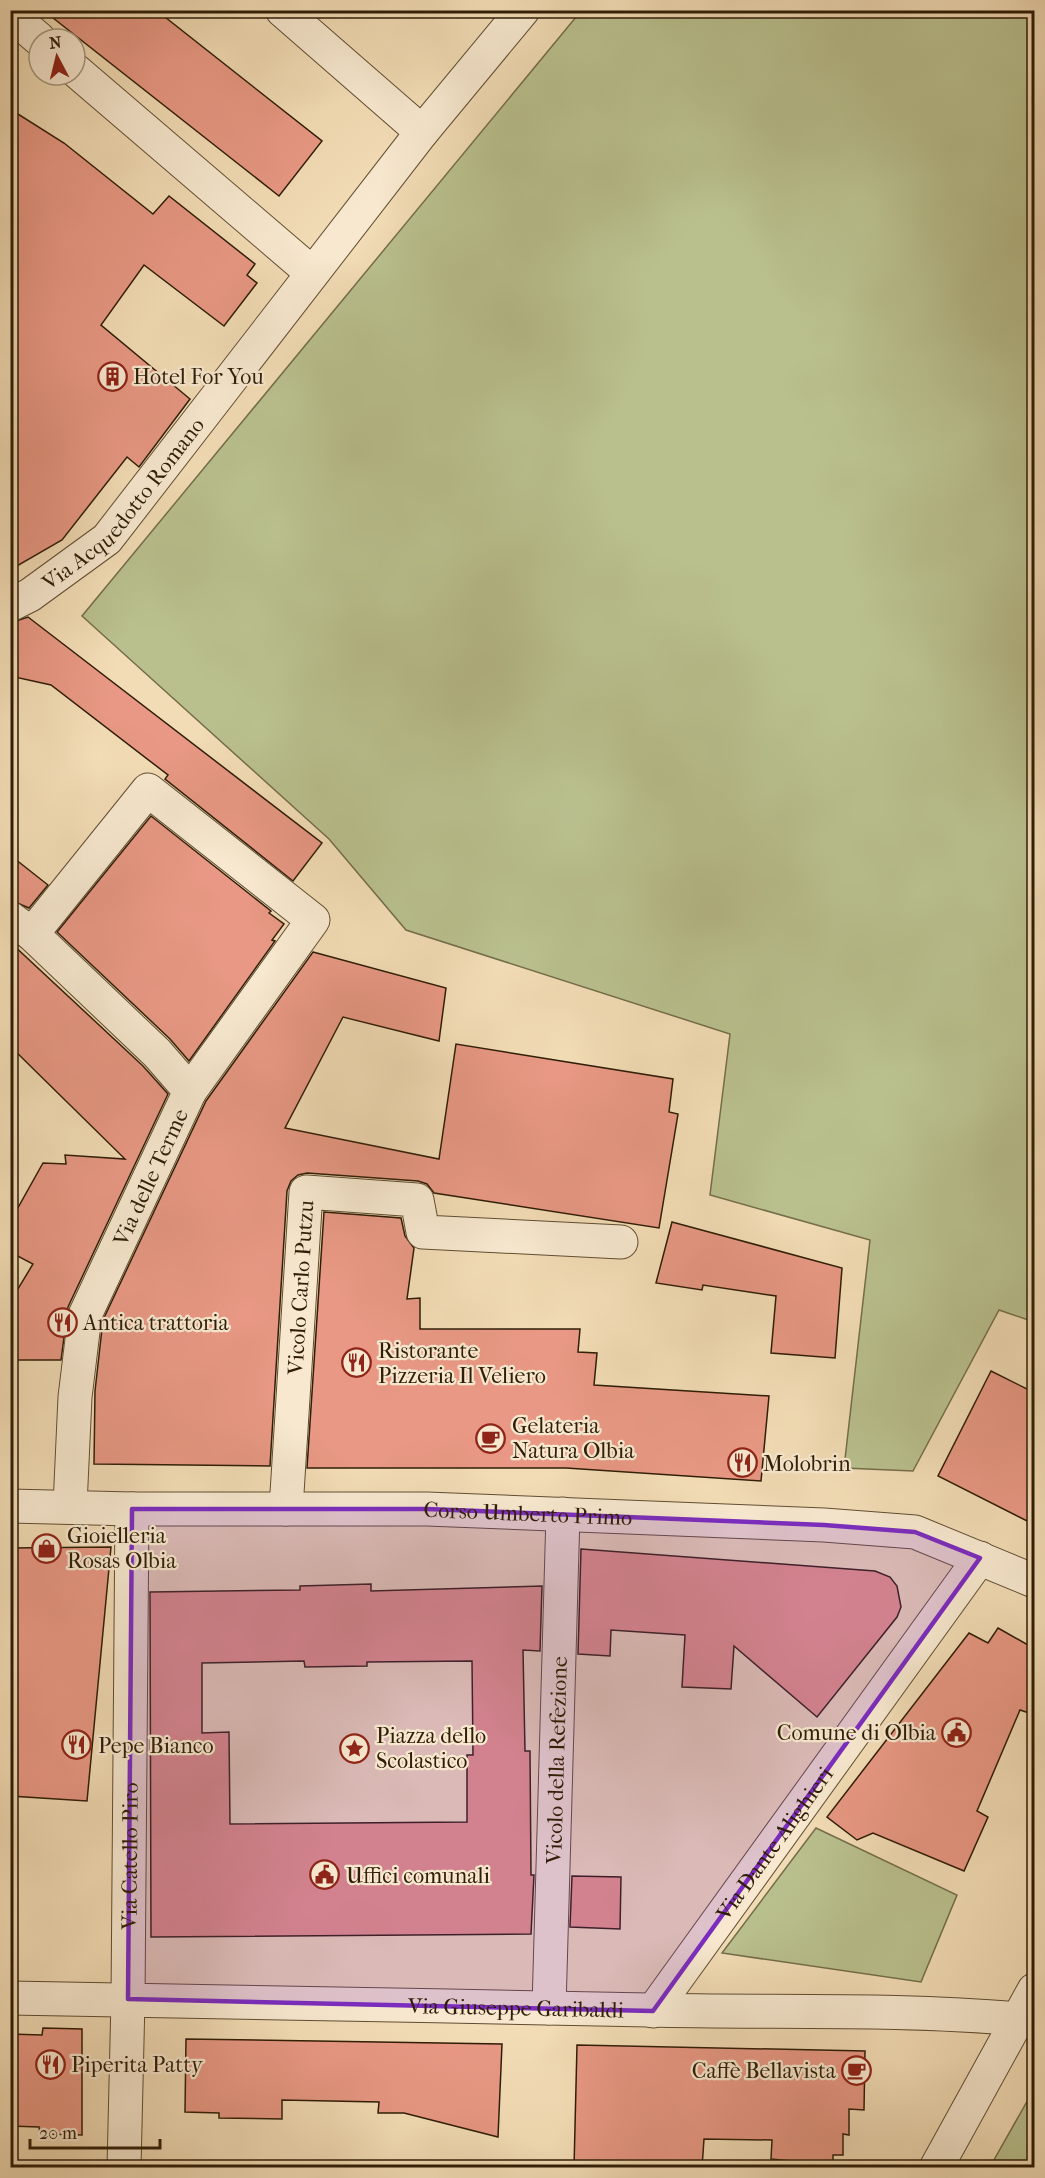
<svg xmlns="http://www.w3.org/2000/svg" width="1045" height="2178" font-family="'IM FELL French Canon',serif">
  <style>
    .green { fill: #b9c08e; stroke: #746e4a; stroke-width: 1.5 }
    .building { fill: #e89884; stroke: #2f1d07; stroke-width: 1.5; fill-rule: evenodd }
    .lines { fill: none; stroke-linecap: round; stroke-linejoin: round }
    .pedestrian-casing { stroke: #604d32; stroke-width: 35 }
    .minor-casing { stroke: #604d32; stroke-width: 35 }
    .tertiary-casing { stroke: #604d32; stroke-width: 35 }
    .pedestrian { stroke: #f7e8cf; stroke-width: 33 }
    .minor { stroke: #f7e8cf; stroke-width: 33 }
    .tertiary { stroke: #f7e8cf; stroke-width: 33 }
    .marked { fill: #7b2cbf; fill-opacity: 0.2; stroke: #7b2cbf; stroke-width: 4.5; stroke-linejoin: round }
    .labels { text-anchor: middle; stroke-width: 4.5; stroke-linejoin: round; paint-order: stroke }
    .poi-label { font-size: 22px; fill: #2f1d07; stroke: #f7e8cf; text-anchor: start }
    .street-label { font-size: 22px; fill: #2f1d07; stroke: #f7e8cf }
  </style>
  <rect width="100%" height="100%" fill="#f2dcb5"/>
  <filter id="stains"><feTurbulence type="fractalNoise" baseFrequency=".00333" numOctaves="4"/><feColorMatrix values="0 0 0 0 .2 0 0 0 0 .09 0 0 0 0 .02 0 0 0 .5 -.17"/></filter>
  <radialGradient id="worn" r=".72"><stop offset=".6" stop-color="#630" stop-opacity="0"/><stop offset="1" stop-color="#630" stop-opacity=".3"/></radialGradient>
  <g class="green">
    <path d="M581,11H1034V1322L999,1310L913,1471L844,1468L870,1240L710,1195L730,1034L406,930L329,839L82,616Z"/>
    <path d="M816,1828L957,1895L921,1982L722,1953Z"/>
    <path d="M1034,2089V2167H990Z"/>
  </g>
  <g class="building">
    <path d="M43,10H156L322,141L279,196Z"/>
    <path d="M10,109L64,143L153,214L169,196L255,264L247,275L257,283L224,326L144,265L101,325L190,399L139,467L127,457L62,540L10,570Z"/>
    <path d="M28,617L322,843L293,881L165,779L168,775L51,685L10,676V623Z"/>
    <path d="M151,816L271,911L269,913L284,924L272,940L275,941L189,1061L170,1039L57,932Z"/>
    <path d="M10,855L48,885L29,908L10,900Z"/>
    <path d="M10,942L143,1066L168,1094L68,1307L61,1360H10V1302L33,1264L10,1252V1222L43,1163L66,1164L65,1155L125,1159L10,1046Z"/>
    <path d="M313,952L446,988L439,1041L343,1017L285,1128L439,1159L456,1044L673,1079L669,1112L678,1114L659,1228L434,1193L427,1184L418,1181L307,1173L298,1175L291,1181L287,1191L270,1466L94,1464L95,1391L103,1320L206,1101Z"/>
    <path d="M324,1212L401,1218L405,1236L414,1248L407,1299L420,1298V1329H580L578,1352L597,1353L594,1385L769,1396L761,1481L566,1468H307Z"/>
    <path d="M672,1222L842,1268L835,1358L771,1353L776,1296L703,1285L702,1290L656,1283Z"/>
    <path d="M991,1371L1035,1393V1525L938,1476Z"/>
    <path d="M111,1547L87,1801L10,1796V1548Z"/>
    <path d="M581,1549L875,1571L890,1577L897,1586L901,1607L897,1617L817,1717L734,1646L731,1689L682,1687L685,1635L611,1630L610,1656L578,1654Z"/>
    <path d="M371,1584V1591L542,1586L540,1651L523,1650L525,1751H530L531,1875H534L531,1934L151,1937L150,1592L300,1590V1586ZM304,1661L305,1667L367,1666V1662L472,1661L473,1755H467V1822L230,1824L229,1732L202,1733V1663Z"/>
    <path d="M998,1628L1035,1649V1715L1020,1710L977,1811L988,1817L964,1871L873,1833L857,1840L827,1817L969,1633L988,1643Z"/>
    <path d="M572,1876L621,1877L620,1929L570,1927Z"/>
    <path d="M43,2028L82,2029V2135L40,2134L39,2127L10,2126V2034L42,2035Z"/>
    <path d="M186,2039L502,2044L498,2137L404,2113H378L379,2102L282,2100V2119L219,2118V2113L185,2112Z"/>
    <path d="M577,2045L865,2051L864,2110L849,2109V2135L843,2134V2155H833V2165L771,2159L772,2140L704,2139L702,2168H574Z"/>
  </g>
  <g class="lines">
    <defs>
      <g id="pedestrian">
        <path d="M10,918L32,934L157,1053L190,1091L85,1315L75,1397L70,1506"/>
        <path d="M32,934L148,790L313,920L190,1091"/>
        <path id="s1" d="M10,1506L132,1509H427L824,1525L915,1532L1034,1581"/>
        <path id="s2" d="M286,1509L306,1192L417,1200L423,1232L621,1242"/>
        <path id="s3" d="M549,2008L563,1514"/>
        <path id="s4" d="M653,2011L980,1558"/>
      </g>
      <g id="minor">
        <path d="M282,10L422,132"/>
        <path d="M10,14L39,39"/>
        <path d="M75,70L312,273"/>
        <path id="s5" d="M10,605L30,595L107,539L422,132L523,10"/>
        <path id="s6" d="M10,1998C223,2001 436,2006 649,2010C773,2013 896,2008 1019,2019"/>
        <path id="s7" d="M124,2168L128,1999L132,1509"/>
      </g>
      <path id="tertiary" d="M936,2168L1034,1990"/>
    </defs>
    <use href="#pedestrian" class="pedestrian-casing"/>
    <use href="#minor" class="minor-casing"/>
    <use href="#tertiary" class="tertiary-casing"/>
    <use href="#pedestrian" class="pedestrian"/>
    <use href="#minor" class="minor"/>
    <use href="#tertiary" class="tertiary"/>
  </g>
  <path class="marked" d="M132,1509H427L824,1525L915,1532L980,1558L653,2011L128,1999Z"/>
  <defs>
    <symbol id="building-ring" viewBox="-11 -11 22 22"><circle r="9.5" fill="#f7e8cf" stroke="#8f2418" stroke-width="1.5"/><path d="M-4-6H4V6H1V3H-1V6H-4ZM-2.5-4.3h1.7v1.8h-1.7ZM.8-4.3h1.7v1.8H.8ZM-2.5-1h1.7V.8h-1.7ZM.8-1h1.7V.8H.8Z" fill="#8f2418"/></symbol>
    <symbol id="restaurant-ring" viewBox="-11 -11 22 22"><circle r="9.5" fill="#f7e8cf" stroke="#8f2418" stroke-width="1.5"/><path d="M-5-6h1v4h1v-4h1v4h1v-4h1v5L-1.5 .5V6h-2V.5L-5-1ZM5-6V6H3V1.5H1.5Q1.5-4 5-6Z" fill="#8f2418"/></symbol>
    <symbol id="cafe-ring" viewBox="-11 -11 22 22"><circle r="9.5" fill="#f7e8cf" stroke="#8f2418" stroke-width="1.5"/><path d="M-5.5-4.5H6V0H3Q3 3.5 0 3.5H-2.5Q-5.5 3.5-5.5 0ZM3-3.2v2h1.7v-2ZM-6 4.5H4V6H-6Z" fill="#8f2418"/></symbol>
    <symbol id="shop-ring" viewBox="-11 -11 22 22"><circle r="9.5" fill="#f7e8cf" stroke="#8f2418" stroke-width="1.5"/><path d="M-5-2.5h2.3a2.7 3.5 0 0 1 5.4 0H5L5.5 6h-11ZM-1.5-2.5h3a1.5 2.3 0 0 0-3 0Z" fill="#8f2418"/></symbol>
    <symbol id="civic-ring" viewBox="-11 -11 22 22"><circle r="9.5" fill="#f7e8cf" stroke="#8f2418" stroke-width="1.5"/><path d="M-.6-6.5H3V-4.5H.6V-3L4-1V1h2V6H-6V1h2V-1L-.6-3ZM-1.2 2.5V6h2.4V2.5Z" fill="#8f2418"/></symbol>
    <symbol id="sight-ring" viewBox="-11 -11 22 22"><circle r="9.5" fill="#f7e8cf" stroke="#8f2418" stroke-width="1.5"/><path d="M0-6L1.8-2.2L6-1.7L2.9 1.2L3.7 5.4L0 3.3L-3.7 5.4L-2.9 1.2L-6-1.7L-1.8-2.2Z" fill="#8f2418"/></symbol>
  </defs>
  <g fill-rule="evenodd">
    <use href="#building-ring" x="96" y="360" width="33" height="33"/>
    <use href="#restaurant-ring" x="46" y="1306" width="33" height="33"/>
    <use href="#restaurant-ring" x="340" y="1346" width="33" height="33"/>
    <use href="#cafe-ring" x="474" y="1422" width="33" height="33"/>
    <use href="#restaurant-ring" x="726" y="1446" width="33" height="33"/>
    <use href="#shop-ring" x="30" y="1532" width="33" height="33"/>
    <use href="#civic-ring" x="940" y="1716" width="33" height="33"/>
    <use href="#restaurant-ring" x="60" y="1728" width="33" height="33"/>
    <use href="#sight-ring" x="338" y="1732" width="33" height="33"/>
    <use href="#civic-ring" x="308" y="1858" width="33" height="33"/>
    <use href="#restaurant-ring" x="34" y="2048" width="33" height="33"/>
    <use href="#cafe-ring" x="840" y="2054" width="33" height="33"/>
  </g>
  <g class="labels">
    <g class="poi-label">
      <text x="133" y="384">Hotel For You</text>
      <text x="83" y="1330">Antica trattoria</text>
      <text x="378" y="1358">Ristorante<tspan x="378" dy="25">Pizzeria Il Veliero</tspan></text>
      <text x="512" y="1433">Gelateria<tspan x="512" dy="25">Natura Olbia</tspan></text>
      <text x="763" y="1471">Molobrin</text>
      <text x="67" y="1543">Gioielleria<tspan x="67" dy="25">Rosas Olbia</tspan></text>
      <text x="936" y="1740" text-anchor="end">Comune di Olbia</text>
      <text x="376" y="1743">Piazza dello<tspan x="376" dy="25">Scolastico</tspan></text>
      <text x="98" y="1753">Pepe Bianco</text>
      <text x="346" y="1883">Uffici comunali</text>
      <text x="71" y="2072">Piperita Patty</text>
      <text x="836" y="2078" text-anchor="end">Caffè Bellavista</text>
    </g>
    <g class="street-label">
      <text dy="8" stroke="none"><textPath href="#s5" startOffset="154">Via Acquedotto Romano</textPath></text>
      <text transform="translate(150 1177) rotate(-65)" y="8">Via delle Terme</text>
      <text dy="8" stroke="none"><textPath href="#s2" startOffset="222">Vicolo Carlo Putzu</textPath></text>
      <text dy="8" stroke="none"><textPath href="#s1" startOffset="518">Corso Umberto Primo</textPath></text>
      <text dy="8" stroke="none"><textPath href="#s3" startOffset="248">Vicolo della Refezione</textPath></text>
      <text dy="8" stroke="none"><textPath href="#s4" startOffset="207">Via Dante Alighieri</textPath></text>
      <text dy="8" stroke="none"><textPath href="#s7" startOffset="312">Via Catello Piro</textPath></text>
      <text dy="8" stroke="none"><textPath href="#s6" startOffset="506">Via Giuseppe Garibaldi</textPath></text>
    </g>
  </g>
  <rect width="1045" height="2178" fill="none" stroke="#f2dcb5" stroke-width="36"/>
  <rect x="12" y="12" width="1021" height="2154" fill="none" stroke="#2f1d07" stroke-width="3"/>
  <rect x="18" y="18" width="1009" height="2142" fill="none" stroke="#2f1d07" stroke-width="1.5"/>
  <g transform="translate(57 57) rotate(353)"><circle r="28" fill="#f7e8cf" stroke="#a7977f" stroke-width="1.5"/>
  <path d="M0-4.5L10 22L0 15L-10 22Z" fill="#8f2418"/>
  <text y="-9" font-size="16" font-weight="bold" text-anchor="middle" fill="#2f1d07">N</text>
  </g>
  <path d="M30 2139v9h130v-9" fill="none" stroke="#2f1d07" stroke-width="3"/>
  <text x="39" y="2139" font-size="18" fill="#2f1d07" stroke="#f7e8cf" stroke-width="4.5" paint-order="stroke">20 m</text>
  <rect width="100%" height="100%" filter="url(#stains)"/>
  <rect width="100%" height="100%" fill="url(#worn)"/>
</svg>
